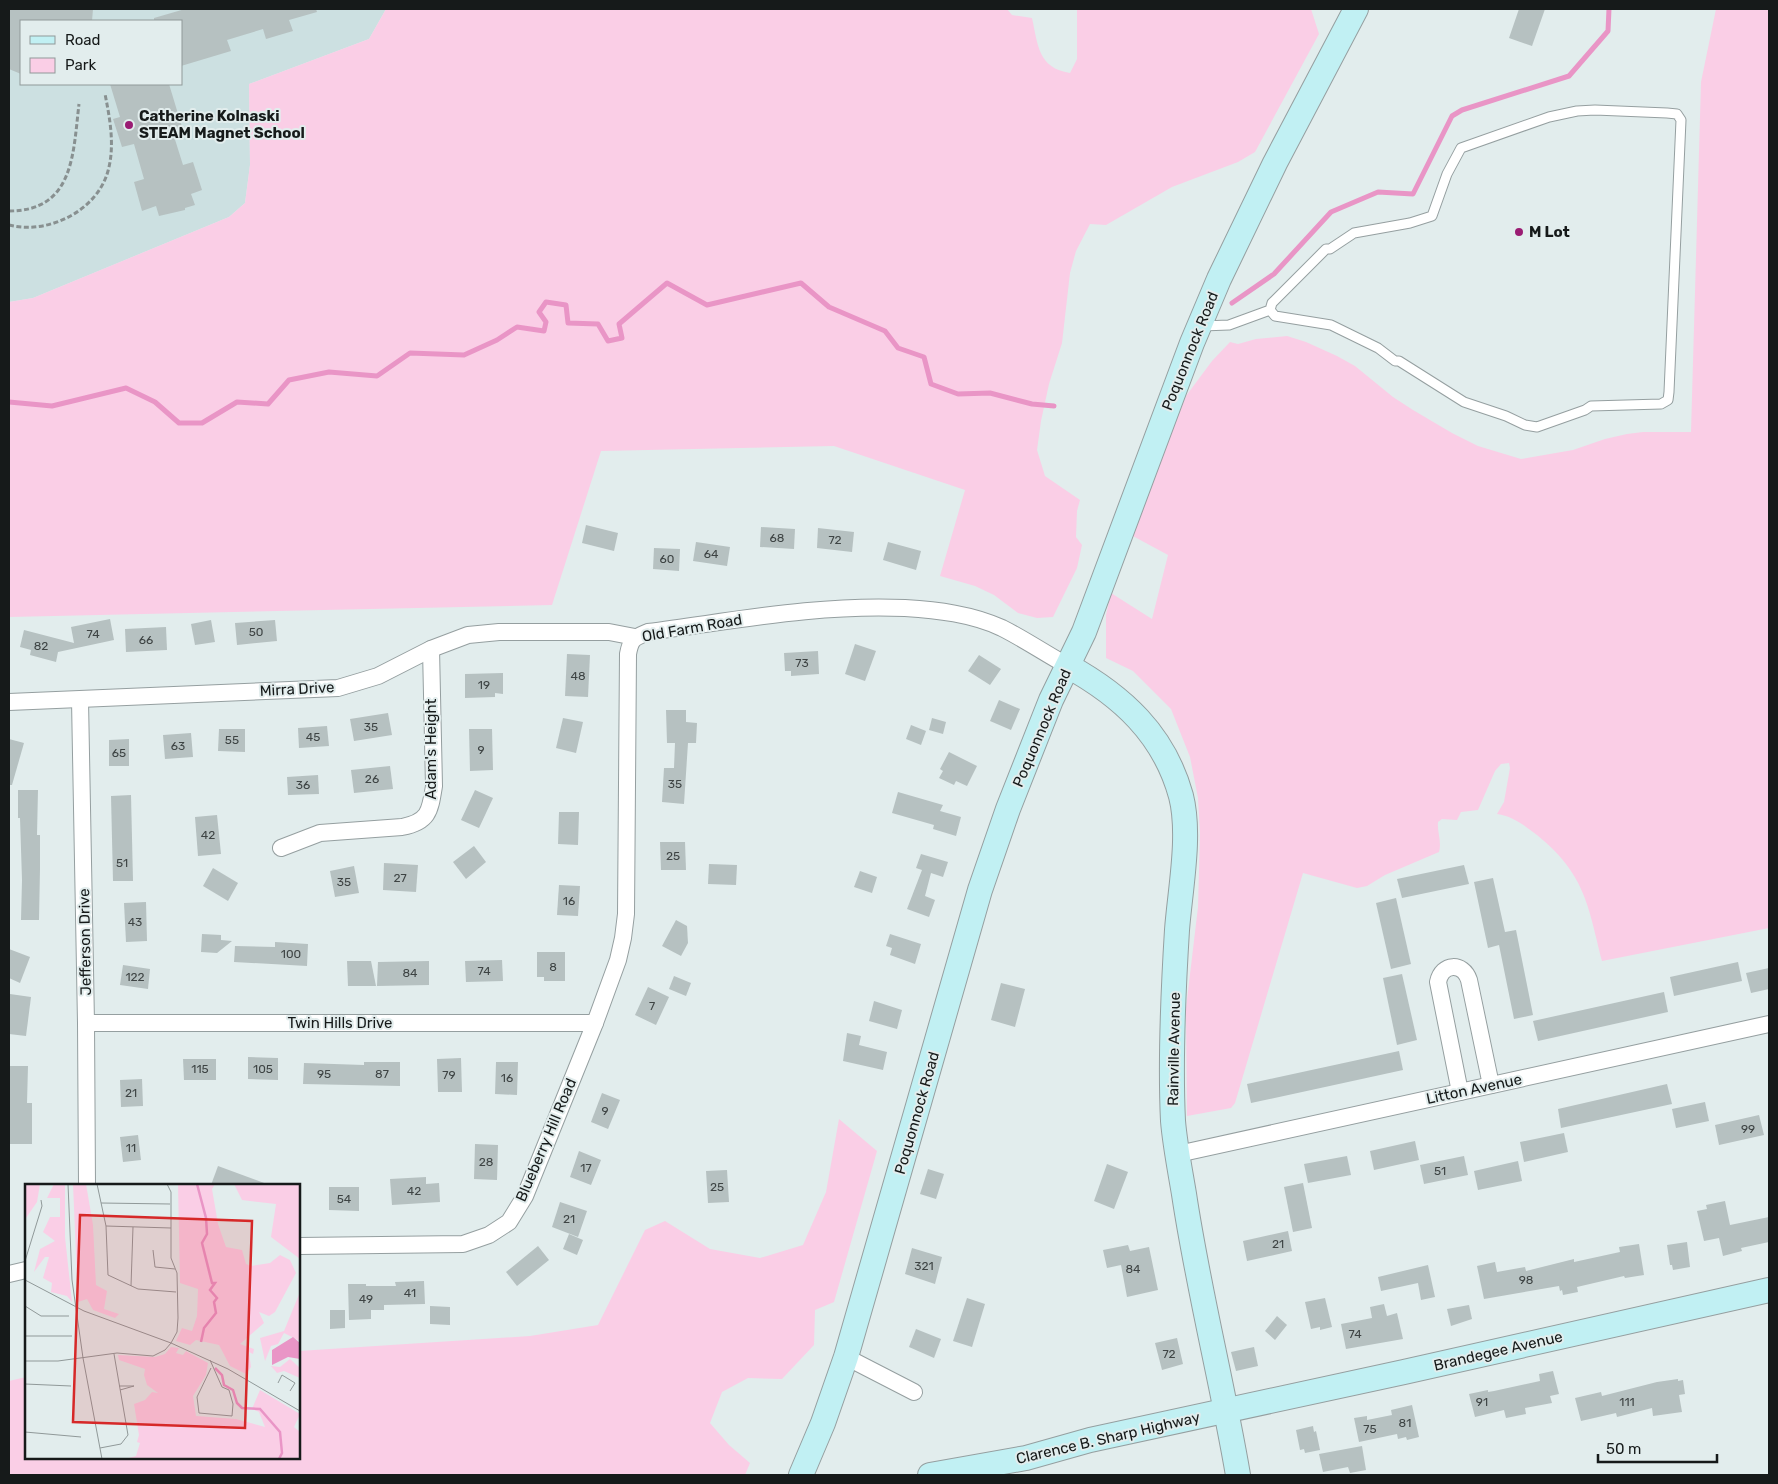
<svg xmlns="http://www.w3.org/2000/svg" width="1778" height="1484" font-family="Rubik,sans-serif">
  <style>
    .built { fill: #cce0e1; fill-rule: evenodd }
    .green { fill: #facee6 }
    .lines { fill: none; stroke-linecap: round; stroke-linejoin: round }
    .stream { stroke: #e995c6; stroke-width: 5 }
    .building { fill: #b6c1c1 }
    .lane-casing { stroke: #959fa0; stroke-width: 11 }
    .street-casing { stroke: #959fa0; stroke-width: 18 }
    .secondary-casing { stroke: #959fa0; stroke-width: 26 }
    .path { stroke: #889090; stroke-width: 3; stroke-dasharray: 5 2.5; stroke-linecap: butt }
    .lane { stroke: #fff; stroke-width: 9 }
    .street { stroke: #fff; stroke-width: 16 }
    .secondary { stroke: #c1f0f3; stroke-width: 24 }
    .poi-dot { fill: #9a1c73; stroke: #e2eded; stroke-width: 2 }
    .labels { text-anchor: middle; stroke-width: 4; stroke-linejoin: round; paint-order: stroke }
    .number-label { font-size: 12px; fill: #3e4444 }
    .poi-label { font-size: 15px; font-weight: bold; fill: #161a1a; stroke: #e2eded; text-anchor: start }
    .street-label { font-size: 15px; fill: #161a1a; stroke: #e2eded }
    .inset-river { fill: none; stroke: #e995c6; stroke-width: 2.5 }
    .inset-road { fill: none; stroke: #909999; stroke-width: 1 }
    .view { fill: #d62828; fill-opacity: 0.15; stroke: #d62828; stroke-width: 2.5 }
    .inset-edge { fill: none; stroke: #161a1a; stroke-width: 2.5 }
  </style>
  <rect width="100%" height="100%" fill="#e2eded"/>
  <path class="built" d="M9,9H386L369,39L249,84L250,165L245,203L229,217L33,298L9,302ZM21,21H181V84H21Z"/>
  <g class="green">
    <path d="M386,9H1007L1012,15L1032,18C1038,45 1038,68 1070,73L1077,59V9H1311L1319,34L1255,152L1238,162L1172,187L1106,225L1090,224L1076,251L1070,273L1062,343L1049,384L1041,421L1037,450L1045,476L1080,500L1077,511L1076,537L1082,545L1077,568L1053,617L1037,618L1018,613L994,595L975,586L940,576L965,490L834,446L601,451L552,605L9,617V302L33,298L229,217L245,203L250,165L249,84L369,39Z"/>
    <path d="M1716,9H1769V928L1602,961C1588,905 1585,874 1537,835C1525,826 1513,816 1497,814L1504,802L1510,768L1509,763L1501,764L1495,771L1478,810L1461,812L1457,820L1442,819L1438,822C1437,832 1442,842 1439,852L1385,875L1367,886L1357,888L1303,873L1235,1103L1231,1108L1187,1116L1186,1008L1198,907L1200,833L1198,798L1190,757L1171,709L1133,671L1106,658V615L1111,593L1152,619L1168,555L1131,535L1186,396L1212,361L1230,342L1238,344L1256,339L1287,336L1306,342L1337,356L1355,366L1393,397L1413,410L1452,433L1478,446L1521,459L1573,450L1605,439L1627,434L1643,432H1691L1701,82Z"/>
    <path d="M839,1119L877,1151L834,1302L815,1310L814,1345L782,1379L748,1378L722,1392L710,1423L729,1445L750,1463L745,1475H9V1381L26,1377V1458H299V1351L530,1336L598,1325L645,1230L665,1221L710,1249L760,1258L803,1245L826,1192Z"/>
  </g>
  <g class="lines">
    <g class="stream">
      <path d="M1232,303L1274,274L1331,212L1378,192L1413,194L1452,116L1462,110L1569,76L1608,31L1609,9"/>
      <path d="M9,402L52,406L126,388L155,402L179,423H202L237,402L268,404L289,380L329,372L377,376L410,353L464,355L497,340L517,327L544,331L546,322L539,312L546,302L566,305L568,323L598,324L608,341L622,338L619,324L667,283L707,305L801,283L829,307L885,331L898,348L924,357L931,384L958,394L990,393L1032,404L1054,406"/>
    </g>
  </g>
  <g class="building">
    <path d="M9,9H93L92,21H21V74L9,69Z"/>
    <path d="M185,9H316L317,12L289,20L293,31L266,39L263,29L227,40L231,51L181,66V21H154V18Z"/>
    <path d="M1519,9H1545L1532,46L1509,38Z"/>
    <path d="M110,84H169L182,127L172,130L183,165L193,162L202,190L191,194L195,205L185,208V210L159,216L156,206L142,211L134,182L144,179L134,144L122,147L113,119L120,117Z"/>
    <path d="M586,525L618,533L614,551L582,543Z"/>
    <path d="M761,527L795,529L794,549L760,547Z"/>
    <path d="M818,528L854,532L852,552L817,548Z"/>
    <path d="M696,542L730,547L727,566L693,561Z"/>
    <path d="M888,542L921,551L916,570L883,560Z"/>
    <path d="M654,548L680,549L679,571L653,569Z"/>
    <path d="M110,619L114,640L58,652L56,662L30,655L31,650L20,647L24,630L74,643L71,627Z"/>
    <path d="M211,620L215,642L195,645L191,624Z"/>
    <path d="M275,620L277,641L237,645L235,623Z"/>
    <path d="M166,627L167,650L126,652L125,629Z"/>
    <path d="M855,644L876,651L865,681L845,674Z"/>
    <path d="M818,651L819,674L791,676V671H785L784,653Z"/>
    <path d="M567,654L590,655L588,697L565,696Z"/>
    <path d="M979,655L1001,669L990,685L968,671Z"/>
    <path d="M503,673V694L495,693V697L465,698V674Z"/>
    <path d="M999,700L1020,709L1011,730L990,721Z"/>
    <path d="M666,710H686V722L697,723L696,743H688L684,804L662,802L664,768H674L675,743H667Z"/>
    <path d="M388,713L392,735L354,741L350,719Z"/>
    <path d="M563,718L583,722L576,753L556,748Z"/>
    <path d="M932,718L946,722L943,734L929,730Z"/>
    <path d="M911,725L926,731L921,745L906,739Z"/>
    <path d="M327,726L329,746L299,748L298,728Z"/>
    <path d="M219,729H245V752L218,751Z"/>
    <path d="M469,729H492L493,770L470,771Z"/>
    <path d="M191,733L193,757L165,759L163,735Z"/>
    <path d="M9,739L24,743L12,785H9Z"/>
    <path d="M129,739V766H109V740Z"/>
    <path d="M949,752L977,766L967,786L956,781L954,785L939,778L943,771L940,769Z"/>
    <path d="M390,766L393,789L354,793L351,770Z"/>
    <path d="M318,775L319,794L288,795L287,777Z"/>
    <path d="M18,790H38L37,835H40V869L39,920H21L22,880L20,818H18Z"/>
    <path d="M475,790L493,798L479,828L461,820Z"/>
    <path d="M898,792L943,805L940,811L961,817L956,836L933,829L934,825L892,813Z"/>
    <path d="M131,795L133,881H113L111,796Z"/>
    <path d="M559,812H579L578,845L558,844Z"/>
    <path d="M217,815L221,854L198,856L195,817Z"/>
    <path d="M660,842H685L686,870H661Z"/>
    <path d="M474,846L486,862L466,879L453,862Z"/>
    <path d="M921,854L948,862L943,877L931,873L925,896L935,900L929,917L907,909L922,870L916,868Z"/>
    <path d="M384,863L418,865L416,892L383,890Z"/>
    <path d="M709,864L737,865L736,885L708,884Z"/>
    <path d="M1464,865L1469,884L1402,898L1397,879Z"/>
    <path d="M354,866L359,893L335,897L330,871Z"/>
    <path d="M213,868L238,883L228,901L203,886Z"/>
    <path d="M860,871L877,877L872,893L854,887Z"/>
    <path d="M1493,878L1505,932L1516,930L1533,1015L1514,1019L1499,945L1488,948L1474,882Z"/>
    <path d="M559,885L580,886L578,916L557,915Z"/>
    <path d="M1396,898L1411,964L1391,969L1376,903Z"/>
    <path d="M146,902L147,941L126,942L124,903Z"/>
    <path d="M676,920L687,926L688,943L681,956L662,946Z"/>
    <path d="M202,934L221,935V940L232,941L217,953L201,952Z"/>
    <path d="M890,934L921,944L915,964L890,955L892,948L886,946Z"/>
    <path d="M275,942L308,944L307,966L234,962L235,946L275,947Z"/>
    <path d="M9,949L30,957L20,983L9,978Z"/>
    <path d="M537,952H565V981H544V977H537Z"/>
    <path d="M502,960L503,981L466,982L465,961Z"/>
    <path d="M347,961H371L376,986H348Z"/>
    <path d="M429,961V985L377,986L378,962Z"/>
    <path d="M1738,962L1742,981L1674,996L1670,977Z"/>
    <path d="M123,965L150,969L148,989L120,985Z"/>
    <path d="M1769,968V989L1751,993L1746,973Z"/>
    <path d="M1402,974L1417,1040L1397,1045L1383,978Z"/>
    <path d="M674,976L691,983L686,996L669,989Z"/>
    <path d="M1001,983L1025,989L1015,1027L991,1020Z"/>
    <path d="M648,987L669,997L656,1025L635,1015Z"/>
    <path d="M1664,992L1668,1012L1538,1041L1533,1021Z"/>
    <path d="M10,994L31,997L26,1036L9,1034Z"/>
    <path d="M874,1001L902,1010L897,1029L869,1021Z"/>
    <path d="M847,1033L861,1036L859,1045L887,1052L883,1070L843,1061Z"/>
    <path d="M1399,1051L1403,1070L1251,1103L1247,1084Z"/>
    <path d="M248,1057L278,1058V1080L248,1079Z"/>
    <path d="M461,1058L462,1092H438L437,1059Z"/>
    <path d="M183,1059H216V1080H184Z"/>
    <path d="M364,1062H400V1086L303,1084L304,1063L364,1065Z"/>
    <path d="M496,1062H518L517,1095L495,1094Z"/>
    <path d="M9,1066H28L27,1103H32V1144H10Z"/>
    <path d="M142,1079L143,1106L121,1107L120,1080Z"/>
    <path d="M1667,1084L1672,1104L1561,1128L1558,1109Z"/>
    <path d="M602,1093L620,1100L608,1129L591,1122Z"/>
    <path d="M1705,1102L1709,1121L1676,1128L1672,1109Z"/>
    <path d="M1759,1115L1764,1135L1719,1145L1715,1125Z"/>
    <path d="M1564,1133L1568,1152L1524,1162L1520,1142Z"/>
    <path d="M138,1135L141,1160L123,1162L120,1137Z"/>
    <path d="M1415,1141L1419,1160L1374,1170L1370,1151Z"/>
    <path d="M475,1144L498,1145L497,1180L474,1179Z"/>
    <path d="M579,1151L601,1160L591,1185L570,1177Z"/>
    <path d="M1347,1156L1351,1175L1308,1183L1304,1164Z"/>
    <path d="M1464,1156L1468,1175L1424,1184L1420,1165Z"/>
    <path d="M1518,1161L1522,1181L1478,1190L1474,1171Z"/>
    <path d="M1107,1164L1128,1172L1114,1209L1094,1201Z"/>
    <path d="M218,1166L267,1184V1185H211Z"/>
    <path d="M928,1169L944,1174L936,1199L920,1194Z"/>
    <path d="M727,1170L729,1202L708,1203L706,1171Z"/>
    <path d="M426,1177V1184L439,1183L440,1202L392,1205L390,1179Z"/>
    <path d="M1303,1183L1312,1228L1293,1232L1284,1187Z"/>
    <path d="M329,1187H359V1211L329,1210Z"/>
    <path d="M1725,1201L1730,1225L1769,1217V1242L1741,1248L1742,1251L1723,1256L1719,1238L1704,1241L1697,1211L1707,1209L1706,1205Z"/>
    <path d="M560,1202L587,1211L578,1237L552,1227Z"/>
    <path d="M1288,1231L1292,1251L1247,1261L1243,1241Z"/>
    <path d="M569,1234L583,1240L577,1255L563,1249Z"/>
    <path d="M1687,1242L1690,1267L1673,1270L1672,1265H1670L1667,1245Z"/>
    <path d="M1639,1244L1644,1275L1625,1278L1624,1276L1577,1287L1578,1292L1563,1295L1562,1290L1560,1291L1559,1286L1484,1299L1477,1266L1495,1262L1497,1272L1525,1267L1526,1271L1574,1259V1262L1620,1252L1619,1247Z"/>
    <path d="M1128,1245L1130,1251L1149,1247L1158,1290L1127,1297L1121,1265L1107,1268L1103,1250Z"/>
    <path d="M538,1246L549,1260L517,1286L506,1272Z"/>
    <path d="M912,1248L942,1257L935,1284L905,1274Z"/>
    <path d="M1428,1265L1435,1297L1421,1300L1418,1283L1381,1291L1378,1277Z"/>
    <path d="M424,1281L425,1304L384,1305V1310H371V1319L349,1320L348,1284H366V1286H396L395,1282Z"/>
    <path d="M967,1298L985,1304L972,1347L953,1341Z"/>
    <path d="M1325,1298L1332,1327L1320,1330V1327L1311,1329L1305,1302Z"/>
    <path d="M1384,1304L1387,1316L1397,1313L1403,1339L1346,1349L1341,1324L1372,1318L1370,1307Z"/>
    <path d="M1469,1305L1472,1319L1451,1326L1447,1309Z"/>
    <path d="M430,1306L450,1307V1325L430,1324Z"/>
    <path d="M330,1310H345V1328L330,1329Z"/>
    <path d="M1277,1316L1287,1325L1275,1340L1265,1331Z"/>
    <path d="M916,1329L941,1339L934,1358L909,1347Z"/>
    <path d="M1177,1338L1183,1364L1162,1370L1155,1343Z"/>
    <path d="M1254,1347L1258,1366L1236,1371L1231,1352Z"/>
    <path d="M1553,1371L1559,1394L1550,1396L1552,1403L1525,1408L1526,1414L1506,1418L1504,1410L1475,1417L1469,1394L1488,1390V1392L1494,1391L1540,1381L1539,1374Z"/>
    <path d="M1678,1379V1381L1683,1380L1685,1394L1679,1395L1682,1412L1653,1416L1652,1408L1617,1417L1616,1413L1581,1421L1575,1398L1601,1392L1602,1396L1657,1382Z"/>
    <path d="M1412,1405L1419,1437L1407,1440L1406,1437L1398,1439L1397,1434L1359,1442L1354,1418L1367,1416V1420L1392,1415L1391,1410Z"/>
    <path d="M1313,1426L1314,1432L1316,1431L1320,1450L1305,1453L1304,1449L1300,1450L1296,1430Z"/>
    <path d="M1362,1446L1366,1470L1350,1473L1348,1467L1323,1472L1319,1454Z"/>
  </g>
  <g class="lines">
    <defs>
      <path id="lane" d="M1202,326L1229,325L1270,310L1272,303L1326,249H1330L1354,233L1410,223L1432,216L1447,174L1461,148L1549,117L1577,111L1595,110L1667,113L1677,114L1681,120L1669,392L1668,400L1661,404L1591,406L1585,410L1537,427L1525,425L1506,416L1464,402L1399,361H1395L1378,348L1331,325L1275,316L1270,310"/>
      <g id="street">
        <path d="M80,700L86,1023L87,1185"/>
        <path d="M9,702L338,688L378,676L431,649L468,635L499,632H609L635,637"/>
        <path d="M281,848L320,833L402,827C429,822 430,811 434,786L431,649"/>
        <path d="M86,1023H595"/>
        <path d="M1460,1092L1438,982C1442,963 1463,962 1469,980L1491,1085"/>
        <path d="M1178,1154L1769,1024"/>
        <path d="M299,1246L463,1244L489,1235L509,1222L525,1196L595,1023L618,960L623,938L626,914L628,654C631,638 634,638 648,632C734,621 817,604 905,608C937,610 972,614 1002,628C1024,639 1046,654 1068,666"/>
        <path d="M9,1274L26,1270"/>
        <path d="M846,1357L914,1392"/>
      </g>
      <g id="secondary">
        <path d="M1068,666C1122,696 1164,734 1181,796C1191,835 1180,890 1177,930C1173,994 1170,1058 1173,1121C1175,1145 1180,1170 1184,1194C1198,1288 1222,1381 1238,1475"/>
        <path d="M801,1475L823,1423L846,1357L980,890L1008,809L1051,700L1084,632L1192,343L1219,279L1275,163L1356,9"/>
        <path d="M930,1475L1026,1458L1090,1440L1404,1372L1769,1290"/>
      </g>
    </defs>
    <use href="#lane" class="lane-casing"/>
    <use href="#street" class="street-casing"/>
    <use href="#secondary" class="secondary-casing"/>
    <g class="path">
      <path d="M9,211C74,211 73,154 79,104"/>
      <path d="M9,225C48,235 97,211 108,171C115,146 110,119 105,94"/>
    </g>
    <use href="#lane" class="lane"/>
    <use href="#street" class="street"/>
    <use href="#secondary" class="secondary"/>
  </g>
  <g class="poi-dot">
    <circle cx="129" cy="125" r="5"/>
    <circle cx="1519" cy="232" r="5"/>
  </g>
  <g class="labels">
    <g class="number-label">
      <text x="777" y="542">68</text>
      <text x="835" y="544">72</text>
      <text x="711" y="558">64</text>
      <text x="667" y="563">60</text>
      <text x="256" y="636">50</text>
      <text x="93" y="638">74</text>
      <text x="146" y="644">66</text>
      <text x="41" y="650">82</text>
      <text x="802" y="667">73</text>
      <text x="578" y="680">48</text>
      <text x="484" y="689">19</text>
      <text x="371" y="731">35</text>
      <text x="313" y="741">45</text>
      <text x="232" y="744">55</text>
      <text x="178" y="750">63</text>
      <text x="481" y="754">9</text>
      <text x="119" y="757">65</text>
      <text x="372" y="783">26</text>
      <text x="675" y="788">35</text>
      <text x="303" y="789">36</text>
      <text x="208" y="839">42</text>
      <text x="673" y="860">25</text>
      <text x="122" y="867">51</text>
      <text x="400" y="882">27</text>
      <text x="344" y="886">35</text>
      <text x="569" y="905">16</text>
      <text x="135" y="926">43</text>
      <text x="291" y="958">100</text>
      <text x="553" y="971">8</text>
      <text x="484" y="975">74</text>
      <text x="410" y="977">84</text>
      <text x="135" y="981">122</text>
      <text x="652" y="1010">7</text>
      <text x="200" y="1073">115</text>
      <text x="263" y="1073">105</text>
      <text x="324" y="1078">95</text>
      <text x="382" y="1078">87</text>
      <text x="449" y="1079">79</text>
      <text x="507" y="1082">16</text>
      <text x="131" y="1097">21</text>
      <text x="605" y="1115">9</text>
      <text x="1748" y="1133">99</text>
      <text x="131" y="1152">11</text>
      <text x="486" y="1166">28</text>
      <text x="586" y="1172">17</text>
      <text x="1440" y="1175">51</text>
      <text x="717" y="1191">25</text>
      <text x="414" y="1195">42</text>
      <text x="344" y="1203">54</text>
      <text x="569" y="1223">21</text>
      <text x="1278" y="1248">21</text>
      <text x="924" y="1270">321</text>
      <text x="1133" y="1273">84</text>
      <text x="1526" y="1284">98</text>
      <text x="410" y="1297">41</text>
      <text x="366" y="1303">49</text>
      <text x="1355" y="1338">74</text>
      <text x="1169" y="1358">72</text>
      <text x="1482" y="1406">91</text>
      <text x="1627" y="1406">111</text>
      <text x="1405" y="1427">81</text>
      <text x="1370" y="1433">75</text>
    </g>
    <g class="poi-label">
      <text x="139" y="121">Catherine Kolnaski<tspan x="139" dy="17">STEAM Magnet School</tspan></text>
      <text x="1529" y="237">M Lot</text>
    </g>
    <g class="street-label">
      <text transform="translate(1190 351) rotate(-68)" y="5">Poquonnock Road</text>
      <text transform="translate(692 628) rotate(-10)" y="5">Old Farm Road</text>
      <text transform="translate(297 689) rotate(-3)" y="5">Mirra Drive</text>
      <text transform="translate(1042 728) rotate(-67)" y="5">Poquonnock Road</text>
      <text transform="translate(431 749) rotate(-90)" y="5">Adam's Height</text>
      <text transform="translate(85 942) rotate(-91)" y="5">Jefferson Drive</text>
      <text x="340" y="1028">Twin Hills Drive</text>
      <text transform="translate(1174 1049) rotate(-89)" y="5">Rainville Avenue</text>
      <text transform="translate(1474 1089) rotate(-12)" y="5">Litton Avenue</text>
      <text transform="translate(917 1113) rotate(-74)" y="5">Poquonnock Road</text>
      <text transform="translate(546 1140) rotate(-67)" y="5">Blueberry Hill Road</text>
      <text transform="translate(1498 1351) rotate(-13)" y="5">Brandegee Avenue</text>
      <text transform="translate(1108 1438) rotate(-13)" y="5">Clarence B. Sharp Highway</text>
    </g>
  </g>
  <g transform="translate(25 1184)">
    <rect width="275" height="275" fill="#e2eded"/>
    <path d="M0,0H15L12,18L1,34ZM29,0H40V53L47,118L42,112L26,108L27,99L18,94L24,73H20L9,88L15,65L30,57L18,48L25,33H35V14H22ZM48,0H61L68,41L71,101L82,107L79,125L94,130L90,134L68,126L62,115L53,118ZM153,0H190L187,5L193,40L201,63L217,66L221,80L226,82L245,79L255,71L265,76L271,89L250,128L244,132L234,128L239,139L215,160L229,165L228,170L224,168L226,183L221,190L205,182L194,161L171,156L165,161L151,157L157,144L167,147L172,132L173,105L155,99ZM209,0H275V75L246,53L251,20L217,16ZM275,108V157L259,149L253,160L246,162L240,177L235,154L259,147ZM146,163L154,164L151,169L158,171L161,167L183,179L181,191L168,212L171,232L211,235L240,243L234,228L227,225L235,206L275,230L269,243L275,248V275H100L111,272L115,259L112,258L114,251L109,220L120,216L127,208L133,209L122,201L119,191L120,185L94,176L93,171L130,173L140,170ZM265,175L275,184V194L259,187L252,189L246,182L255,183Z" fill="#facee6"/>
    <path d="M268,153L275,159V175L263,173L247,181V166Z" fill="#e995c6"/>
    <path class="inset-river" d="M172,0L181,34L182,50L177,59L187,99H190L185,106L192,114L189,118L191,129L179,144L176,158M190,184L197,191L199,201L208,206L212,219L217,224L235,225L255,248L257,269L254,275"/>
    <path class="inset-road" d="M43,0L47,96L58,174M72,0L81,42L83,91L113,105L151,108M76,19L145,20M81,42L146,44M128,66L130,83L150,85M0,77L17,22L16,16M0,96L59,127L146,159L152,148L153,134L152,89L146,74V8L142,0M106,102L108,43M0,122L16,132H44M0,152H47M58,174L77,275M185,176L197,203L204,206L208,220L207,232L174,229L172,213L186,184M0,177H33L92,169L128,172L140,166L146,159L203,185L275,227M253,199L257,191L270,199L265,207M0,200L46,202M94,202H109L95,206M0,248L56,253M75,264L96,260L103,251L89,170"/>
    <path class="view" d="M55,31L227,37L220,244L48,238Z"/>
    <rect width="275" height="275" class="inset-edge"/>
  </g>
  <rect width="1778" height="1484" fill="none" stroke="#161a1a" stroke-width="20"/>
  <rect x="20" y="20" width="162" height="65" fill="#e2eded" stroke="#909999"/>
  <rect x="30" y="36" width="25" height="8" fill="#c1f0f3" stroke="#909999"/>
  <text x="65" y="45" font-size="15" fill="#161a1a">Road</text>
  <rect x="30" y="58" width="25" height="15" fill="#facee6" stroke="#909999"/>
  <text x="65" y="70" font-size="15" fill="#161a1a">Park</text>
  <path d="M1598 1454v8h119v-8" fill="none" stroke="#161a1a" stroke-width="2.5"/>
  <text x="1606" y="1454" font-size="15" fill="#161a1a" stroke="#e2eded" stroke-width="4" paint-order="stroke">50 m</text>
</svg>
